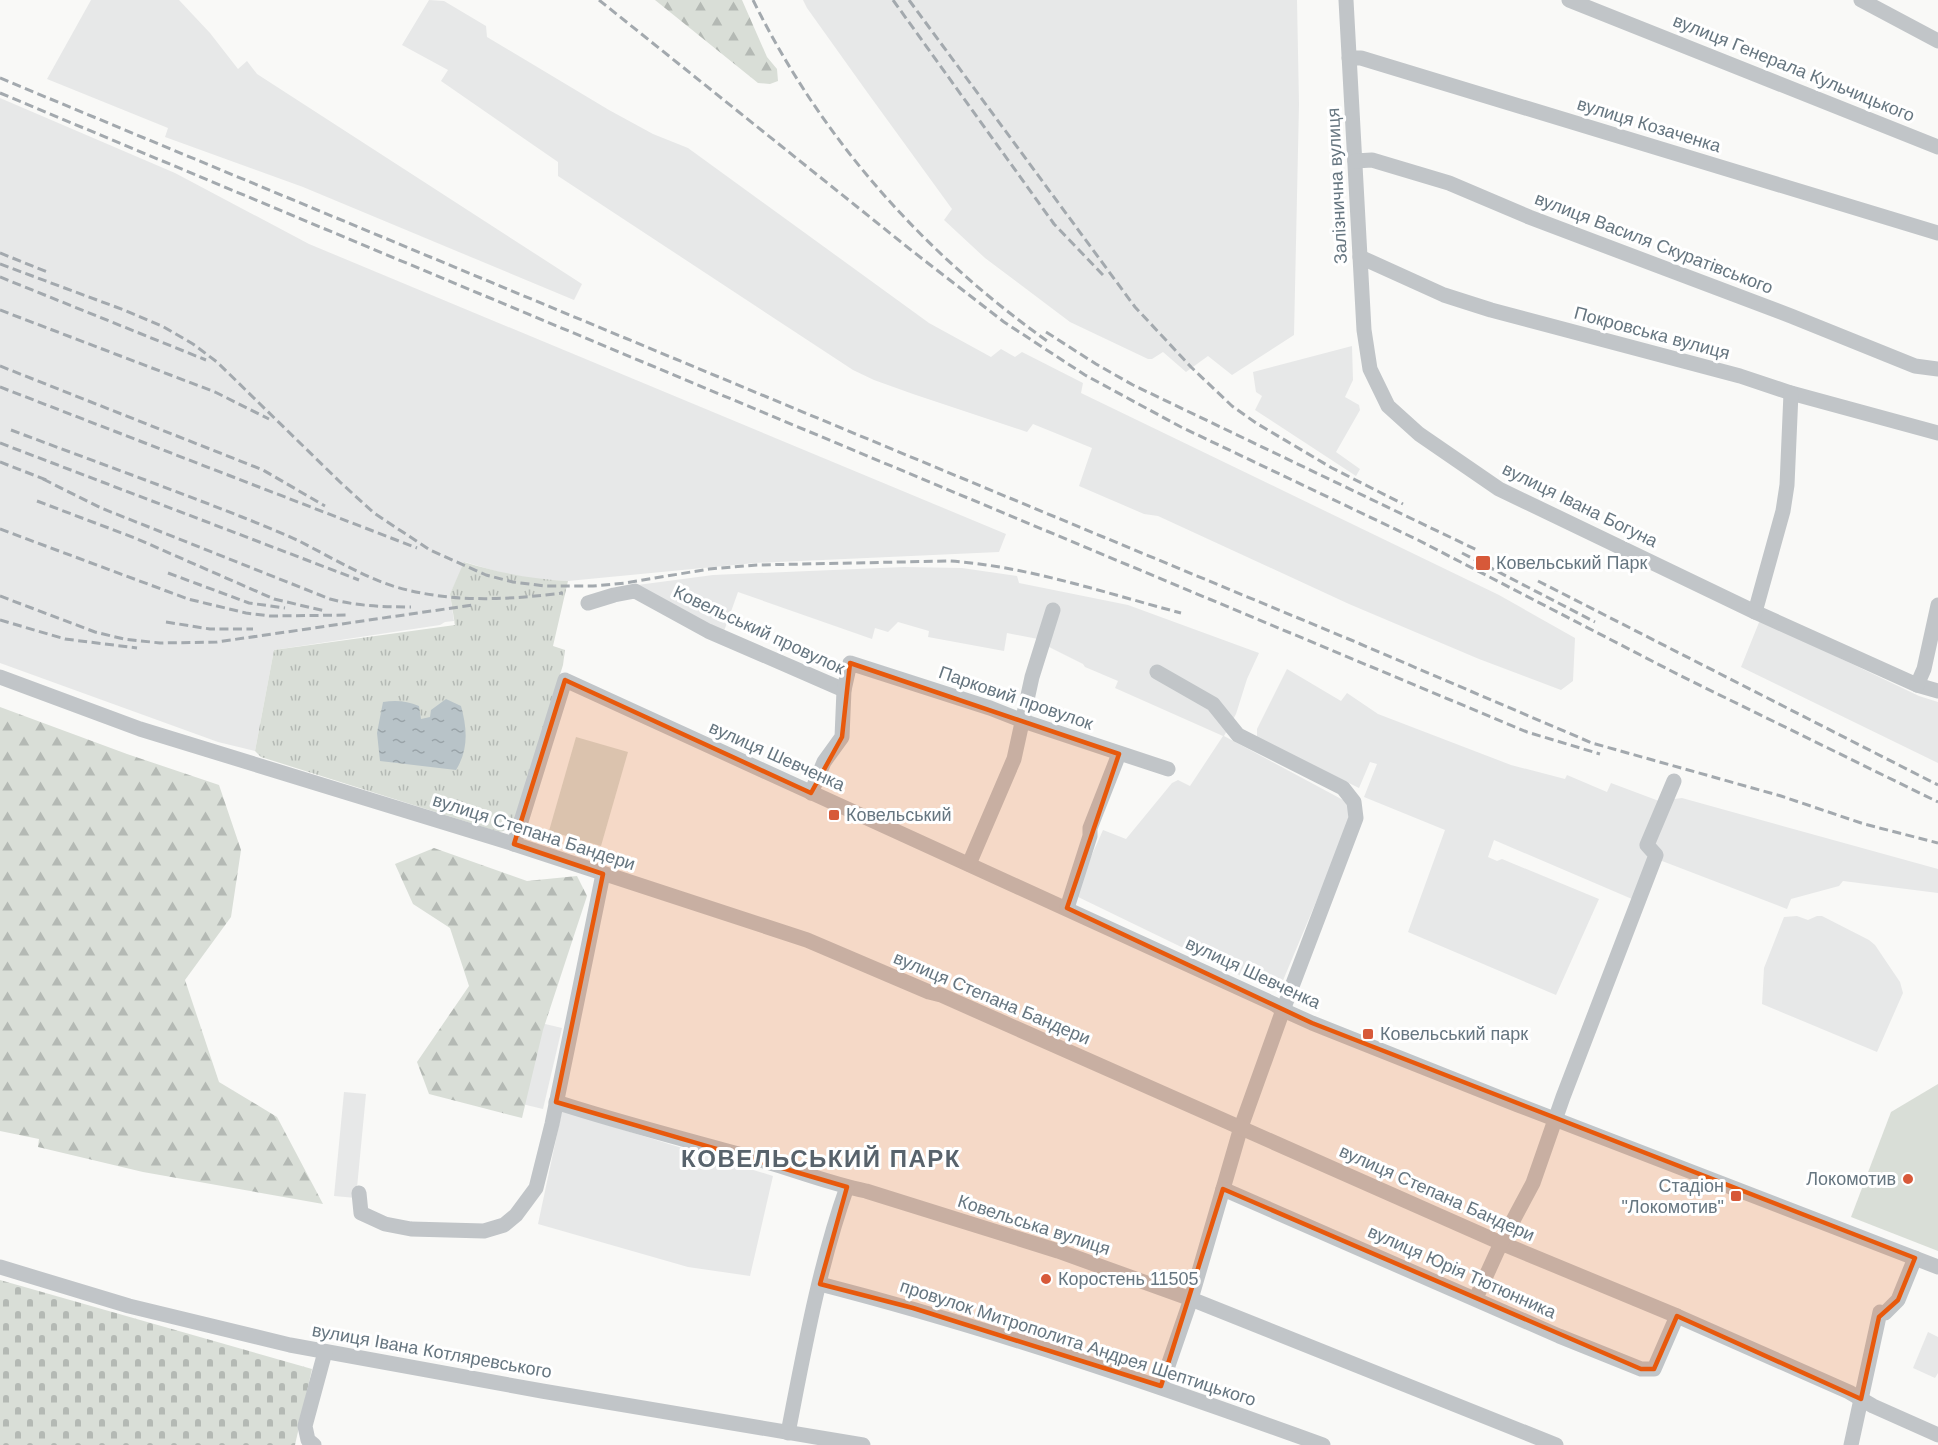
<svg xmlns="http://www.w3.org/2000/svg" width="1938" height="1445" font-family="Helvetica,sans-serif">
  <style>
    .built { fill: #e7e8e8 }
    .grass { fill: url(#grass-tufts) }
    .forest { fill: url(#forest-firs) }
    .cemetery { fill: url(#cemetery-stones) }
    .garden { fill: #d9ded7 }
    .water { fill: url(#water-ripples) }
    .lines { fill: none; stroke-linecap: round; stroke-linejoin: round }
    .minor { stroke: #c1c5c8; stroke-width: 15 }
    .rail { stroke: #a3a9ae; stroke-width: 3; stroke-dasharray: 9 4.5; stroke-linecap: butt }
    .marked { fill: #e8590c; fill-opacity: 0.2; stroke: #e8590c; stroke-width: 4.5; stroke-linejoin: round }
    .poi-dot { fill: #d75939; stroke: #fff; stroke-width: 2 }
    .labels { text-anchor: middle; stroke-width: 6; stroke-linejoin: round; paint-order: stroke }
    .street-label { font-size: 18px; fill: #667680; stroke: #fff }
    .poi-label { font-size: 18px; fill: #667680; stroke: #fff; text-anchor: start }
    .district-label { font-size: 24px; font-weight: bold; letter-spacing: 1.5px; fill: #58636c; stroke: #fff }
  </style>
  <defs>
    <pattern id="grass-tufts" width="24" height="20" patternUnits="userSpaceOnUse" patternTransform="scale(1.5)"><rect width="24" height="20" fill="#d9ded7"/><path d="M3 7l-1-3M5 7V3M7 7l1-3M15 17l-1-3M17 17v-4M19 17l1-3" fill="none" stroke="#b4b9b4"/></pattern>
    <pattern id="forest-firs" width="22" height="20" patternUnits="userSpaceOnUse" patternTransform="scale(1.5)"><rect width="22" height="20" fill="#d9ded7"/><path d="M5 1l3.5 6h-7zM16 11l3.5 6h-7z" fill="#b4b9b4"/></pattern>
    <pattern id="cemetery-stones" width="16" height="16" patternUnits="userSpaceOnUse" patternTransform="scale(1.5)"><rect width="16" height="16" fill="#d9ded7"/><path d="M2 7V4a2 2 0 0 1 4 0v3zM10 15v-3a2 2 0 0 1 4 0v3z" fill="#b4b9b4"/></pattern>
    <pattern id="water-ripples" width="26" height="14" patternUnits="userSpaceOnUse" patternTransform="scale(1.5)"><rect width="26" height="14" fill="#b8c3c8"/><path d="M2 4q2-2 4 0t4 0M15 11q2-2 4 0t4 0" fill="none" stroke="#99a3a8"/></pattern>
  </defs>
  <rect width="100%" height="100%" fill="#f9f9f7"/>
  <g class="built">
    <path d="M91,0H179L210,33L238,69L247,61L257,74L582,284L574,300L303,187L165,137L168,128L47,79Z"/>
    <path d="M429,0L444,1L486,26L487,37L609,110L653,134L688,148L929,323L991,357L1001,349L1015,357L1022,352L1083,383L1081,393L1499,595L1575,638L1573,681L1561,690L1479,659L1349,604L1158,516L1144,514L1079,486L1092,448L1033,424L1027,432L913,394L874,380L853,370L558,176V162L441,81L448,70L402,45Z"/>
    <path d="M803,0H1297L1299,104L1294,335L1232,375L1208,356L1186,372L1163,352L1152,359H1148L1070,322L985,258L944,220L952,209L867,92L807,8Z"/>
    <path d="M0,98L175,173L309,244L1006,534L999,552L755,563L568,581L534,579L502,573L465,562L450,594L454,621L445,622L440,625L274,650L255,751L218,742L0,663Z"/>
    <path d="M1352,346L1353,380L1345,397L1359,405L1360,410L1336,452L1360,469L1356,476L1255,410L1262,396L1256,392L1253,372Z"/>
    <path d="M904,567L962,568L1017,576L1019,583L1128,605L1259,653L1247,679L1236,714L1224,736L1345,801L1352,816L1279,990H1270L1074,895L1103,830L1126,839L1172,783L1178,780L1190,786L1223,736L1115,688L1118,681L1085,667L1083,664L1047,646L1038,639L1007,633L1004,651L928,637L929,631L898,622L888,632L875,628L872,639L738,592L723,634L630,586L713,575Z"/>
    <path d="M1760,620L1919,696L1938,702V763L1741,667Z"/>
    <path d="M1287,669L1341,701L1347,693L1378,714L1511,765L1565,779L1567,775L1607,792L1611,783L1659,801L1682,798L1938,869V893L1843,881L1839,886L1791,899L1787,909L1649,856L1632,899L1494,840L1488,857L1497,861L1502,859L1599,899L1556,995L1408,932L1445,830L1364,797L1377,764L1370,762L1359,788L1257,738V729Z"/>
    <path d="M1797,916L1808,920L1817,916H1822L1869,940L1875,945L1900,982L1903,993L1877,1052L1762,1004L1764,968L1784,917Z"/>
    <path d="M541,1023L562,1028L543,1109L522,1104Z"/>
    <path d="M344,1092L366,1094L356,1198L334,1196Z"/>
    <path d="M562,1111L773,1176L750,1276L688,1267L538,1224Z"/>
    <path d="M1928,1332L1938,1337V1373L1935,1378L1913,1368Z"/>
  </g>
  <path class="grass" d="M464,562C499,573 532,579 568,581L553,646L565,650L563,665L514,822L508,830L499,832L261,757L255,751L274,650L455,625L450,594Z"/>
  <g class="forest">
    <path d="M655,0H742L767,57L777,69L778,81L770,84L758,83Z"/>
    <path d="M0,707L127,754L219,785L241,850L231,917L185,980L219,1082L277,1117L323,1204L143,1172L38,1147L39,1139L0,1131Z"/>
    <path d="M434,848L527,881L577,876L587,896L543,1030L522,1118L429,1094L417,1062L469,986L450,928L413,904L395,864Z"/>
  </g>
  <path class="cemetery" d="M0,1280L312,1369L295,1445H0Z"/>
  <g class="garden">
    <path d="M576,737L628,752L601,846L549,831Z"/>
    <path d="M1938,1084V1251L1851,1217L1891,1112Z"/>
  </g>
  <path class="water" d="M446,699L461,706C467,728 469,749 456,770L380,761L377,733L383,702C396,700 407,701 419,706L421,719L430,717L431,710Z"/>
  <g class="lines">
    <g class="minor">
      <path d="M1346,0L1364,330L1370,369L1388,406L1419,434L1499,489L1755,612L1917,685L1938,691"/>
      <path d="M1569,0L1938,147"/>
      <path d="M1861,0L1938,41"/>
      <path d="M1349,58H1361L1938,233"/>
      <path d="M1355,161L1372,160L1449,183L1529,217L1791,316L1915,366L1938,369"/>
      <path d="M1360,257L1444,295L1491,310L1740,376L1791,393L1938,433"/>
      <path d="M588,603L614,595L635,591L708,631L844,690"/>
      <path d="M1755,612L1783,511L1787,485L1791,393"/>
      <path d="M1157,672L1213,704L1238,735L1343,788L1354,802L1356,818L1283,1010L1241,1127L1191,1299L1161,1386"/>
      <path d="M0,677L140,729L514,844L807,940L929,992L941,995L1501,1243L1677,1316L1849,1392L1873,1406L1938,1435"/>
      <path d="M1917,685L1924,669L1938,605"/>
      <path d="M811,793L824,762L842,737L844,690L850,663L990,708L1023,721L1168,769"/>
      <path d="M514,844L565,680L1274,1004L1283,1010L1312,1023L1518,1105L1938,1267"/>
      <path d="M969,864L1014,759L1032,677L1053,610"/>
      <path d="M1067,908L1090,836V828L1119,754"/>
      <path d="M556,1102C624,1124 694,1142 764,1161C798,1171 831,1184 866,1191L1058,1251L1191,1299L1556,1445"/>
      <path d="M1223,1189L1559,1336L1641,1369H1654L1677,1316"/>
      <path d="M359,1193L361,1213L385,1224L411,1229L484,1231L504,1225L516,1215L536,1188L552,1124L603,874"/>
      <path d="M0,1267L129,1306L290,1345L542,1391L863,1445"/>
      <path d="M820,1284C991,1328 1157,1385 1323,1445"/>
      <path d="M1476,1298L1501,1243L1533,1183L1563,1097L1656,855L1647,845L1674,781"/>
      <path d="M788,1433C804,1351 819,1266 847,1187"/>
      <path d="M314,1445L308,1440L305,1426L325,1352"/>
      <path d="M1851,1445L1880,1312L1885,1313L1898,1300L1915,1258"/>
    </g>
    <g class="rail">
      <path d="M599,0L911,250L1004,322L1085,375L1181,427L1418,540L1681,676L1938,802"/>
      <path d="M753,0C822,140 924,254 1050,343"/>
      <path d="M893,0L1054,224L1104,276"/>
      <path d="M909,0L1135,307L1191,367L1232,406L1256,423L1332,468L1403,504"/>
      <path d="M0,78L1351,640L1592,743L1781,796L1864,824L1938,843"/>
      <path d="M0,93L1527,732L1600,754"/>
      <path d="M0,253L50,273"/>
      <path d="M0,264L124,310L162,326L193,344L217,362L340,482L374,513L430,550L486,575L513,582L545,586H593L625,583L709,569L757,565L949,561C1027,566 1105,593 1181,613"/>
      <path d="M0,277L206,360"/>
      <path d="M0,310L215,392L269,419"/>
      <path d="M1046,332L1096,364L1133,385L1479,551"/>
      <path d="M0,366L263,470L325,506"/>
      <path d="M0,387L417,548"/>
      <path d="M11,430C88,459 166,487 242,517C260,524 279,532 297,540C329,556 361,576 396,587C452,603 506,600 563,593"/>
      <path d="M0,443L359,580"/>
      <path d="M0,462L49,481"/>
      <path d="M43,479L101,508L330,599C357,606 383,607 411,607"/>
      <path d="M37,501L135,538L274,599L325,611"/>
      <path d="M0,529L188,599L246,613L270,616L349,615"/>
      <path d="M1462,553L1595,622"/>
      <path d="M168,573L249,603L285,608"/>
      <path d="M1538,581L1938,785"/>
      <path d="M0,596L95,632L124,639L160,643L217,642L473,605"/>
      <path d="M0,620L65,639L137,648"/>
      <path d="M166,622L210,629H253"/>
    </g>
  </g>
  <path class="marked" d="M850,663L1119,754L1067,908L1312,1023L1915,1258L1898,1300L1879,1317L1861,1399L1677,1316L1654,1369H1641L1223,1189L1161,1386L913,1308L820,1284L847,1187L556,1102L603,874L514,844L565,680L811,793L842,737Z"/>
  <g class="poi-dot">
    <rect x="1475" y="555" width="16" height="16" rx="3"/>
    <rect x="828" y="809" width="12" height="12" rx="3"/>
    <rect x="1362" y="1028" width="12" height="12" rx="3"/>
    <circle cx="1908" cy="1179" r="6"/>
    <rect x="1730" y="1190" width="12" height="12" rx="3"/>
    <circle cx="1046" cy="1279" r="6"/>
  </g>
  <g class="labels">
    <g class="street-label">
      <text transform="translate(1794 68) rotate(22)" y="6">вулиця Генерала Кульчицького</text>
      <text transform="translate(1649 125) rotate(17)" y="6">вулиця Козаченка</text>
      <text transform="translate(1337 186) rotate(-93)" y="6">Залізнична вулиця</text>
      <text transform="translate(1654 243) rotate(21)" y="6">вулиця Василя Скуратівського</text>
      <text transform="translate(1652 333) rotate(15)" y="6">Покровська вулиця</text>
      <text transform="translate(1580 505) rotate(26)" y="6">вулиця Івана Богуна</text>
      <text transform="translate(759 630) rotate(25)" y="6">Ковельський провулок</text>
      <text transform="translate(1016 698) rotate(19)" y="6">Парковий провулок</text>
      <text transform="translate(777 756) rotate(24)" y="6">вулиця Шевченка</text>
      <text transform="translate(534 832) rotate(18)" y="6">вулиця Степана Бандери</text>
      <text transform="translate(1253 973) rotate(25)" y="6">вулиця Шевченка</text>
      <text transform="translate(992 998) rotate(23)" y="6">вулиця Степана Бандери</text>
      <text transform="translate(1437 1193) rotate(24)" y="6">вулиця Степана Бандери</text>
      <text transform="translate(1034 1225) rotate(18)" y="6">Ковельська вулиця</text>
      <text transform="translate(1462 1272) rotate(24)" y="6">вулиця Юрія Тютюнника</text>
      <text transform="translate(1078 1343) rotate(18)" y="6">провулок Митрополита Андрея Шептицького</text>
      <text transform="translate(432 1351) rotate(10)" y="6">вулиця Івана Котляревського</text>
    </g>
    <g class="poi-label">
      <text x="1496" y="569">Ковельський Парк</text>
      <text x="846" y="821">Ковельський</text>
      <text x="1380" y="1040">Ковельський парк</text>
      <text x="1896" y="1185" text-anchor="end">Локомотив</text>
      <text x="1724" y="1192" text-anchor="end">Стадіон<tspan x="1724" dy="21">"Локомотив"</tspan></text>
      <text x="1058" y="1285">Коростень 11505</text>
    </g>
    <g class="district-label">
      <text x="821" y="1167">КОВЕЛЬСЬКИЙ ПАРК</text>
    </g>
  </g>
</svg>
